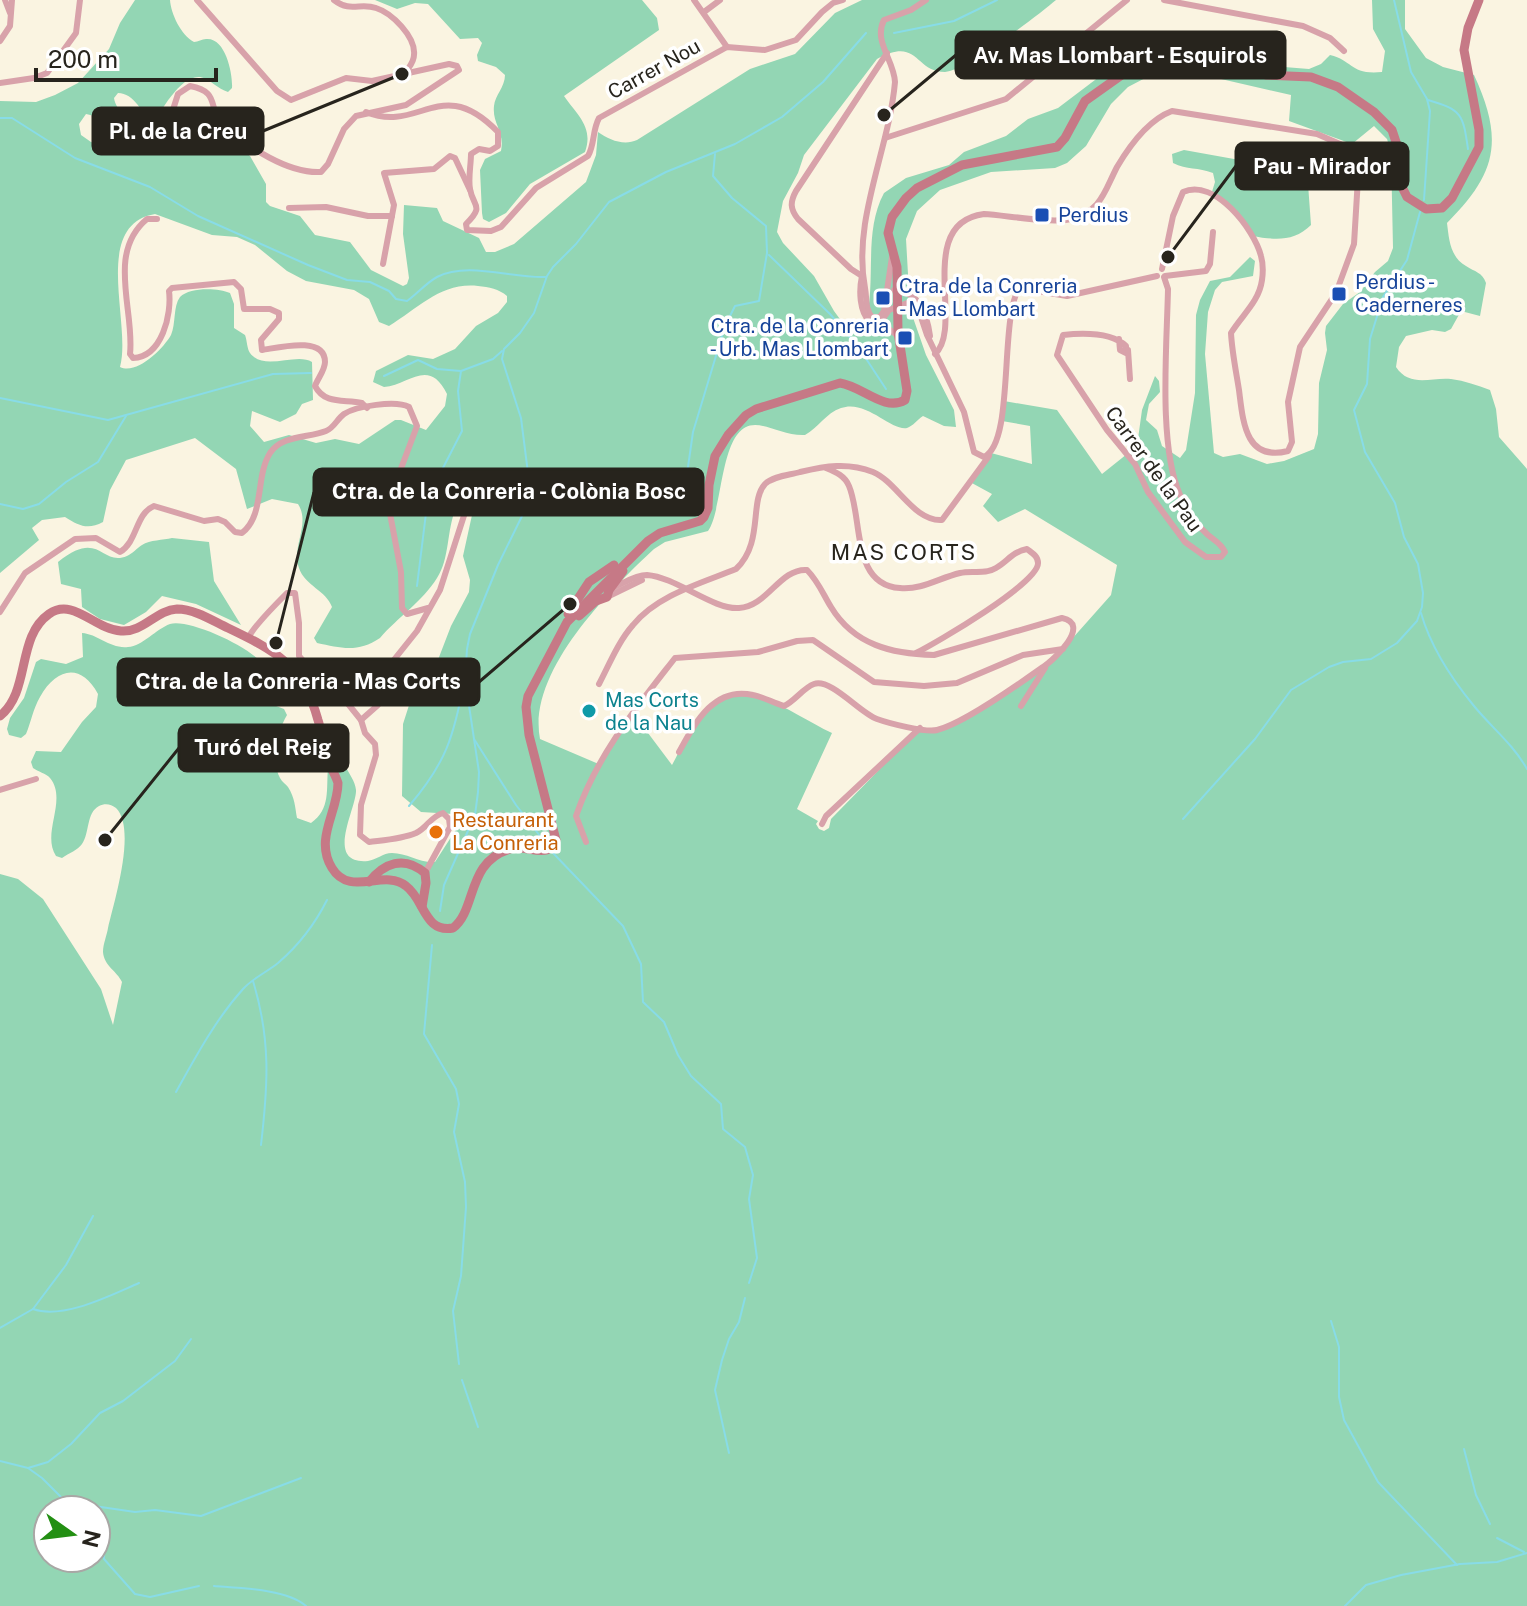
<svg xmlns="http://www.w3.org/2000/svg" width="1527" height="1606" font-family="'Public Sans',sans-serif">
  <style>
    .green { fill: #93d6b4; fill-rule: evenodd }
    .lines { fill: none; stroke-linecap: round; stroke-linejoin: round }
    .stream { stroke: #88dce7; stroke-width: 2 }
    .street { stroke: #d8a2aa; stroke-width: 6 }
    .secondary { stroke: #c67986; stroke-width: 9 }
    .transit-dot { fill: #1a4fb4; stroke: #fff; stroke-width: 3 }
    .culture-dot { fill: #0f9aa8; stroke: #fff; stroke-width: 3 }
    .food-dot { fill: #e8710a; stroke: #fff; stroke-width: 3 }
    .labels { text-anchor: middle; stroke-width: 7; stroke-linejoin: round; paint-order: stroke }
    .street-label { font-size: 20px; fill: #27241d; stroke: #fff }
    .transit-label { font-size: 20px; fill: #164399; stroke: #fff; text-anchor: start }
    .culture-label { font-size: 20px; fill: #0d838f; stroke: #fff; text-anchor: start }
    .food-label { font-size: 20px; fill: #c56008; stroke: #fff; text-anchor: start }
    .neighbourhood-label { font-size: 22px; letter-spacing: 2px; fill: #27241d; stroke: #fff }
    .leader { fill: none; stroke: #27241d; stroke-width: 3 }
    .callout-dot { fill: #27241d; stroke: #fff; stroke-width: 3 }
    .callout { fill: #27241d; stroke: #27241d; stroke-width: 3 }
    .callout-label { font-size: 22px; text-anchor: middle; font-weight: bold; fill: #fff }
  </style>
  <rect width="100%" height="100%" fill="#faf4e1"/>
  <g class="green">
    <path d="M135,0H170C171,14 181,35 194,42C198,42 202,39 206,39C226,37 233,75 232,88L228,92C218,89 210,79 200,77C180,75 162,111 151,125C143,113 134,93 118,93L114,98C116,112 130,116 135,129L132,133C113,133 104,117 86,114L79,124L81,135L91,142L139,155L149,148C184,160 171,125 186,110L191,112L212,136L235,145L250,156L266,184V202L270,206L300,216L315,235L350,242L371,270L403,286L407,284L409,278L403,234L404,205L437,208L443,221L479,238L486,252H495L514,244L586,182L596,155L598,132C609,140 624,146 637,140L750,69L795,54L835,13L862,0H1056C1037,16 966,71 945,72C914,72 919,36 877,59L804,155L798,173L783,201L777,232L783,243L814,276L834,311L845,326L864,328C878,285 862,234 884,193L906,178L949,165L964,152L1006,136L1028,119L1058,108L1153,36L1167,37L1284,67L1309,69L1321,64L1330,55C1354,61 1350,75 1382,72L1385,51L1373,29L1372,0H1405V29L1426,58L1443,67L1474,75C1504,140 1497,173 1447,223C1449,239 1450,257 1466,266C1475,272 1482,272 1486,283L1480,316L1461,311L1451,329L1445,332L1432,330L1406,336L1399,347L1396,367C1410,388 1431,377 1451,379C1465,381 1477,385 1490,390L1496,409L1499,437L1527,469V1606H0V874L18,879L43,899L101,989L113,1025L122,982C117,971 104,966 103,952C103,944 107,935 108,928C114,902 137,829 116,808C111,804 105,803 99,806C86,813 90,832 82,844C78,850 69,853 62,858L56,856C41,833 68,800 50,778C46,773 38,772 33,768L31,762L36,751L61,752L82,722L96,707L98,694C81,662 56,668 40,697C33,709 31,722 26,734L21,738L9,735L7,729L10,718L24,698L36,662L41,659L66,664L83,657L82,633C98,634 110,649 128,647C143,646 156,629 170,624C190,618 260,651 267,670C269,678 264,687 263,694L271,704L284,709L287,715C278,729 271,762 280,778C282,782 286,784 288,787C295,798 295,807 297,818L311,823C331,809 326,789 328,768L334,762L346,767C349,774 355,781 356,790C357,808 323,865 368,861C376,860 383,853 392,853C407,853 419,863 435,862L457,828L453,814L421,812L402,796L403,724L411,699L417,688L431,678L451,626L469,592L470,580L463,556L474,506L470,494H465C444,516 453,554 437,578C423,601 397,618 380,638C358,653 341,648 317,643L314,638L332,607C326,590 305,586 299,568C291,547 311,524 298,504L272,499L247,509L236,469L195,438L126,460L110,490L103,522C88,530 79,526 65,517L42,520L32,528L39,540L0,573V101L36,102L55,95L78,83L109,49L120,23ZM1182,70L1291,95L1289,121L1352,144L1374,126L1387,139L1391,152L1393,248L1388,261L1375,272L1360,292L1343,304L1326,326L1325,333L1327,350L1319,383L1318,434L1314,449L1284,461L1267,464L1240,454L1223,457L1214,453L1205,354L1208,312L1215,290L1222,282L1253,276L1255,261L1250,257L1230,277L1210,281L1200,300L1196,315L1195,393L1186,450L1180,458L1162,446L1157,430L1146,420L1149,404L1160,392L1159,381L1155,376L1142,410L1137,446L1102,474L1057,410L1004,401L1002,421L1030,426L1032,464L991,453L970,482L992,494L983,506L998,522L1025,509L1117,565L1111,595L1063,649L1016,686L966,716L935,731L920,728L831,819L829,828L824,831L819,829L816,824L818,821L797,809L832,733C790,714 740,668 700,716C688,730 681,749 672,765L633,713L601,765L540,739C527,672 609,591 654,549L665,542L708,531C724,509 719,425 755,425C769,425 786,436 805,435C818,428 826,413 841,408C866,399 891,431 907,428C913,426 917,420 923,416L944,426L956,427L954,410L926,355L910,309L906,239L917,211L940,190L991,172L1055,168L1067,163L1086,146L1111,104L1128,87L1151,75ZM155,214L212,235L237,237L255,245L287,271L306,281L354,290L369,299L379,322L389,326C419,308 441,282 478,286C489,287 499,289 507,296V302L498,313L476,326L455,349L433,359L408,355L376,371L373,382L384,387C409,385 429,357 447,394L445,406L426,430L401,420H395L359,444L335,439L316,443L289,435L264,442L250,426L252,411L280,422L296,414L302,404L313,400L312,362C296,352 264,372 250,353C247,349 247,340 245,335L234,328V304L230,293C218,288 190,287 180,297C173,306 176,324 171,335C163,349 137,375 120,367C132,324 91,225 155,214ZM48,1510H96V1558H48Z"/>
    <path d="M375,0H642L657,18L659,30L564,96C577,115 594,127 585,152L530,184L506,213L489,222L483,219L482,213L480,170L485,159L501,151C505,131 492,124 494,106C495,95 505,87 505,75L496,67L478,61L477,55L482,43L478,38L460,39L428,4L415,3L397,9Z"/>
    <path d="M1184,150L1234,159L1262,161L1308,184L1311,225C1294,242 1275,240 1252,236L1229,204L1211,195L1215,182L1213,173C1198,167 1187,170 1173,163L1172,154Z"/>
    <path d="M172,538L209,542L214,581L241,625L196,604L162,596L146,612L124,625L100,619L82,607L81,589L61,584L58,562C100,528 101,567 127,556C132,554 137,548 142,545C150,540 163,540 172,538Z"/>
  </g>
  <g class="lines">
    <g class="stream">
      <path d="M1394,0L1411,72L1427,99L1430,111L1424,200"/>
      <path d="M894,33L954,21L997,0"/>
      <path d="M1428,100C1462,110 1463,114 1468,149"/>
      <path d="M0,118H12L75,158L150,187L198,216L308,265L347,280L370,282L389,291L396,299L407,301C417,294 426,283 437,277C468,261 513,279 546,277"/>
      <path d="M769,255L830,314L859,348L886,389"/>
      <path d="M384,376L418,360L437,369L461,371"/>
      <path d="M0,398L108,420L273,374L311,373"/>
      <path d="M674,493L688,467L693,432L725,326L735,306L759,301L767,253L766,226L732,198L713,176L715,154"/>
      <path d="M0,504L23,509L39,504L66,482L98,462L126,416"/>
      <path d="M417,586L428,497L462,431L458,391L461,371L493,359L502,351"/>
      <path d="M1421,613C1431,648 1451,678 1474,706C1492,728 1513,744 1527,769"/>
      <path d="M474,739L516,805L540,836"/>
      <path d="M409,806C446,763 454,736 464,682"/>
      <path d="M1183,819L1255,739L1291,690L1329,667L1343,662L1371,659L1397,643L1417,621L1422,607L1423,593L1418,564L1404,537L1395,503L1365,452L1354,410L1367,384L1370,339L1383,297L1407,260L1420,212"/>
      <path d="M553,853L623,926L641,964L643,1002L664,1022L678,1055L691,1076L721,1104L723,1129L745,1147L753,1175L749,1199L757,1258L749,1283"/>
      <path d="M440,911L444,885L475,815L478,792L479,772L465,679L467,649L470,634L498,565L524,512L529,481L521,418L502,359L504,349L520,333L534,313L547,276L553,267L576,244L609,202L666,172L735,144L782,117L823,82L866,33"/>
      <path d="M432,945L424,1034L456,1089L459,1104L454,1132L465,1182L466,1207L461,1276L453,1311L459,1364"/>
      <path d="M253,981C271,1040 268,1085 261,1145"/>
      <path d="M176,1092C196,1056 216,1019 243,989C253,978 267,972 278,963C299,945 315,924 327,900"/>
      <path d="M33,1309L66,1265L93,1216"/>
      <path d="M1331,1321L1339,1347V1397L1344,1420L1378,1482L1457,1565"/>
      <path d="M0,1328L33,1309C63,1320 111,1295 139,1283"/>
      <path d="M462,1380L478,1427"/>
      <path d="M1464,1449L1476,1495L1490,1524"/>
      <path d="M729,1453L715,1390L722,1360L729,1339L739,1322L745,1298"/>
      <path d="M0,1461L28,1468L42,1478L62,1498L90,1510"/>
      <path d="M28,1468L48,1462L71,1444L100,1413L123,1401L175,1361L191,1339"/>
      <path d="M83,1507L94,1506L135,1512L155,1510L201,1516L301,1478"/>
      <path d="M96,1513L102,1516L104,1559L135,1594L150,1597L199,1586"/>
      <path d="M1497,1538L1524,1552"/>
      <path d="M214,1586C239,1588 287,1589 306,1606"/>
      <path d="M1345,1606L1366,1585L1401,1575L1460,1564L1497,1562L1527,1553"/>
    </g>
    <g class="street">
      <path d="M5,0L10,13"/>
      <path d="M334,0C351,13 360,2 376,8C392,13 416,37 414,55C414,62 409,67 406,72"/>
      <path d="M694,0L727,47"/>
      <path d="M1164,0L1303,26L1330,38L1344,51"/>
      <path d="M704,12L720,0"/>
      <path d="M0,41L10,26L12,0"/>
      <path d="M0,83L34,78L47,73L76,33L80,0"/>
      <path d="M366,112C420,134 441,73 498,132V146L490,151L479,149L471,154C471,165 468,178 470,189C473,207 485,205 466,224L467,230L491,231L501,227L536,188L588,156C595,144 592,131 599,118L727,47L765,50L796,40L822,12L833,3L843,0"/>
      <path d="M885,138L1006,99L1127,0"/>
      <path d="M96,140L135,152L170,119L178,94L190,86C222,92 206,109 224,125C247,147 289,174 321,172L328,164L344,129L356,116L406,105L459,70L457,66L449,64L372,81L346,78L291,100L277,91L197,0"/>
      <path d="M289,208L326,207L368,216H392"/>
      <path d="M157,219H147C106,253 135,311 130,354L133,358C162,357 172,314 169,291L172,288L234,282L241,289L244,309H270L279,313V319L261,340L262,350C277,348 325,335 325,362C325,370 318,378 315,386C325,405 344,399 362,403L367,408"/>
      <path d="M892,257L884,311L880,317H872C865,309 867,299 865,288C852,220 889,150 895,82C894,60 873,41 884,20L911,10L926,0"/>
      <path d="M383,264L394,205L384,173L434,169L450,156L455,158L470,190"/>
      <path d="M862,276C859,290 859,312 870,322L882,320L889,310L910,302L917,305L927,335L964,412L974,452L984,457C1015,442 999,321 1019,288L1067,296L1157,276"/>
      <path d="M862,276L851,269L798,219C790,209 790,202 796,191L887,53"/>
      <path d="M1165,276L1206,271L1210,264L1213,232"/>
      <path d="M894,290C920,292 927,314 930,336"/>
      <path d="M873,324L889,329L898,336"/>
      <path d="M1119,339L1120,350L1126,353V346C1111,332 1082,333 1063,335L1057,355L1107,430L1135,464L1148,492L1185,542L1206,557H1221L1225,552C1221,543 1215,541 1208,535C1197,525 1186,510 1180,495C1158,446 1167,344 1168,289L1164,277"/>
      <path d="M1128,350L1130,379"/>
      <path d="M935,354C965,327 914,223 984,214C1005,215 1052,224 1070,219C1102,211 1104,192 1117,167C1130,145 1148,120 1172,111L1317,134L1340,144L1348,154L1358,178L1354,244L1336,293L1300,347L1288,402L1292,442L1288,451C1245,462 1243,421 1239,390C1236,371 1232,352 1231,333C1242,315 1259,302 1262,280C1263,273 1263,263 1261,256C1254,229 1215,178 1183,192L1173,216L1162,269"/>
      <path d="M826,468C836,472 845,476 849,486C863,519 851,585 900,588C922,590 939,578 960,573C972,570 985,575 996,568C1008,561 1012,552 1027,549C1032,553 1038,556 1038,563C1039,583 936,643 916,653"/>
      <path d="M612,588C623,584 634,575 647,575C676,577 713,610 739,608C767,607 780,568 807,570C818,581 823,594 831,607C854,645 892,654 934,655L1062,618C1092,624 1054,660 1043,667C1019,684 963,724 937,730C926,733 888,723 877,719C860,713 831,678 814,684C803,688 795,701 784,706C773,703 764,697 753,695C714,686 695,723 679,752"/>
      <path d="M607,597L642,580"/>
      <path d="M0,612L25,573L75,539L96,538L120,552C138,541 135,514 154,506L204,521L218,519L225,522L235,532L242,533C265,515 255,477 270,453C282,435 308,438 326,431C334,428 337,419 344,414C356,406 396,400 409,407L417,426L388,503L401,572L402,608L407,614L428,608"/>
      <path d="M248,638C254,626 277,603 287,593H295L299,623V656L306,664L324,674L361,720L365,733L375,744L376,755L361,805L360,835L369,842C385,840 402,839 416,833C428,827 430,817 443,813L449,819L450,827L425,873"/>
      <path d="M599,684C609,665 618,642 633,625C657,595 702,583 736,569C764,543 749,501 765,484C773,476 790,475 800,472C825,466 848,462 873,472C897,482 914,522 942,520L989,456"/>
      <path d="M1021,706L1045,668"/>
      <path d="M361,720L378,705L380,685L385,671L417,631L440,590L469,500"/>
      <path d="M0,790L36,779"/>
      <path d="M822,824L826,816L920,728"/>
      <path d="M586,842L576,816C597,755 636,708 675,658L758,652L797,641L813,640L874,682L924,686L957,683L1023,655L1063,649"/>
    </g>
    <g class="secondary">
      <path d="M568,614L589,582L614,565"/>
      <path d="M579,616L596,601L607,597L609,590L623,571"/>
      <path d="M0,716C31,691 16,637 49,614C73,597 94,629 121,631C143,633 156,610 177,609C195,609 213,621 228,628C276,651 303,665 318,720C322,731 321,745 325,756C329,765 335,773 338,783C338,812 314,839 332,868C350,898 384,868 406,886C425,900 424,933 453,928C477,910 466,862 510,849C523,845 535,853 547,850L556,840L529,735L526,707L528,696L567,622L648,541L660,533L700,521L704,517L708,508L709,485L715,456L728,435L746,415L756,409L840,383C862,386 884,412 905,400L907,391L898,332L897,267L888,233L892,217L906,198L917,188L962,165L1057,147L1065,138L1085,101L1130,69L1158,61L1203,57L1266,75L1311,77L1338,87L1374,112L1392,130L1397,145L1402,187L1407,197L1426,209L1442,208L1452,198L1479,147V130L1464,50L1468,28L1479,0"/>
      <path d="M369,882C384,863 404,855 425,873L426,883L422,907"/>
    </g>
  </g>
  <g class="transit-dot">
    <rect x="1034" y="207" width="16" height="16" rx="4"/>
    <rect x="1331" y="286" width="16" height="16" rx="4"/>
    <rect x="875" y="290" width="16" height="16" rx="4"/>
    <rect x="897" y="330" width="16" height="16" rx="4"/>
  </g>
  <circle class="culture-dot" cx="589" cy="711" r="8"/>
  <circle class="food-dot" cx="436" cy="832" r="8"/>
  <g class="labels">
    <g class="street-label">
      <text transform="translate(654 69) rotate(-29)" y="7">Carrer Nou</text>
      <text transform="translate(1154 469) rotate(54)" y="7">Carrer de la Pau</text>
    </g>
    <g class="transit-label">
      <text x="1058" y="222">Perdius</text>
      <text x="1355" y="289">Perdius -<tspan x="1355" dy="23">Caderneres</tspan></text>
      <text x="899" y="293">Ctra. de la Conreria<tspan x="899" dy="23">- Mas Llombart</tspan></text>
      <text x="889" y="333" text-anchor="end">Ctra. de la Conreria<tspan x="889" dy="23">- Urb. Mas Llombart</tspan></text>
    </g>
    <g class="culture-label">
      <text x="605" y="707">Mas Corts<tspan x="605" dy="23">de la Nau</tspan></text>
    </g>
    <g class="food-label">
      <text x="452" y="827">Restaurant<tspan x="452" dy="23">La Conreria</tspan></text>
    </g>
    <g class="neighbourhood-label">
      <text x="904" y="560">MAS CORTS</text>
    </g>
  </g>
  <path class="leader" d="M884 115L956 55M402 74L263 131M1168 257L1236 166M276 643L314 492M570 604L479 682M105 840L179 748"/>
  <g class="callout-dot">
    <circle cx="884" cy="115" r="8"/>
    <circle cx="402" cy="74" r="8"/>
    <circle cx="1168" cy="257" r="8"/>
    <circle cx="276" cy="643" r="8"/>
    <circle cx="570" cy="604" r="8"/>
    <circle cx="105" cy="840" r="8"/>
  </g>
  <g class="callout">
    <rect x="956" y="32" width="329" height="46" rx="8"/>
    <rect x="93" y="108" width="170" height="46" rx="8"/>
    <rect x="1236" y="143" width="172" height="46" rx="8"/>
    <rect x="314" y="469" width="389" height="46" rx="8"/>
    <rect x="118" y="659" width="361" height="46" rx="8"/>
    <rect x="179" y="725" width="169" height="46" rx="8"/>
  </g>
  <g class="callout-label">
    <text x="1120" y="63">Av. Mas Llombart - Esquirols</text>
    <text x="178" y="139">Pl. de la Creu</text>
    <text x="1322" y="174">Pau - Mirador</text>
    <text x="509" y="499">Ctra. de la Conreria - Colònia Bosc</text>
    <text x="298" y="689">Ctra. de la Conreria - Mas Corts</text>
    <text x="263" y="755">Turó del Reig</text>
  </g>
  <g transform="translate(72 1534) rotate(104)"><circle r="38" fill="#ffffff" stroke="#a9a7a5" stroke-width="2"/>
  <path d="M0-6L14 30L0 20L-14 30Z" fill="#238f13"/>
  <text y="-12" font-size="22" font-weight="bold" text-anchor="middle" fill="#27241d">N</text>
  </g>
  <path d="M36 68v12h180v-12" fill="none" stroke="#27241d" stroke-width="4"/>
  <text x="48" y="68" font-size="24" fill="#27241d" stroke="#ffffff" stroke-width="6" paint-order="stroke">200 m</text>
</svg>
